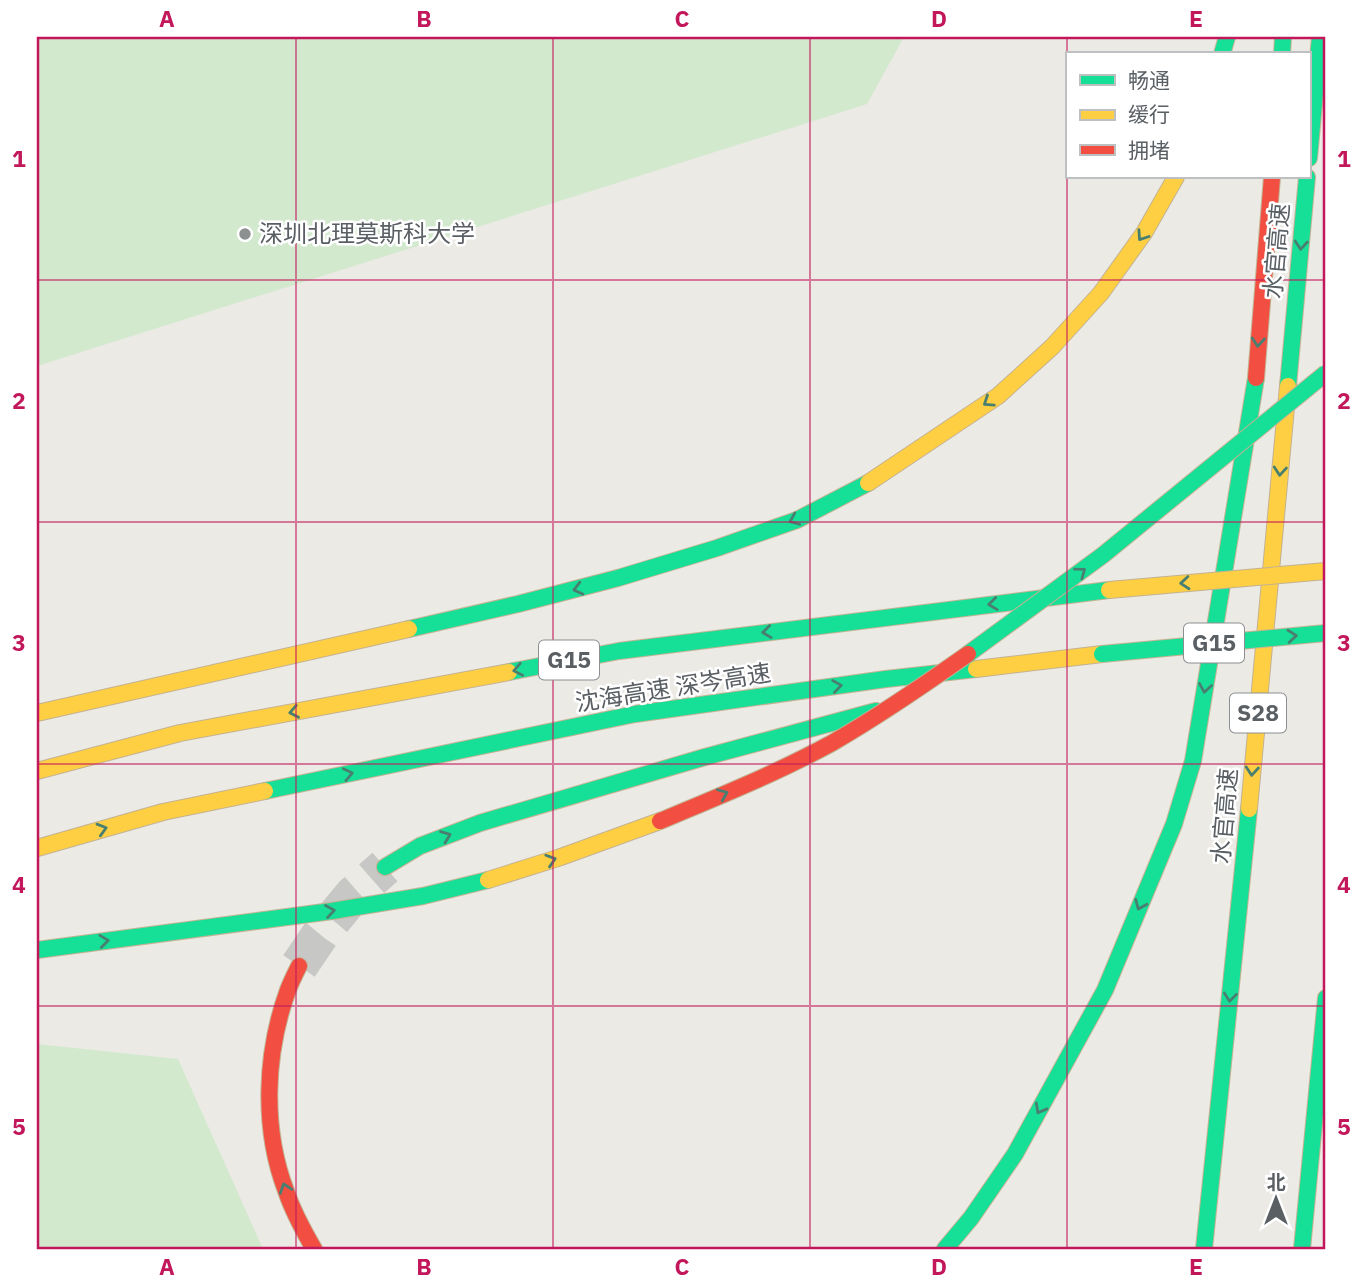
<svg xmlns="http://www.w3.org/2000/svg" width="1363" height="1286" font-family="'IBM Plex Sans','Noto Sans SC',sans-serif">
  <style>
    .green { fill: #d2e9ce }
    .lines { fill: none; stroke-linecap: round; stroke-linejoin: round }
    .highway-tunnel { stroke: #c7c7c5; stroke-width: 38; stroke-dasharray: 38 19; stroke-linecap: butt }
    .fast-casing { stroke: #c3b292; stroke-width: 18 }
    .slow-casing { stroke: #c3b292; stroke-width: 18 }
    .jam-casing { stroke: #c3b292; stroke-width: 18 }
    .fast { stroke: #16e098; stroke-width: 16 }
    .slow { stroke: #ffcf43; stroke-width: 16 }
    .jam { stroke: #f24e42; stroke-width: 16 }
    .fast-bridge-casing { stroke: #c3b292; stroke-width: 18; stroke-linecap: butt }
    .slow-bridge-casing { stroke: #c3b292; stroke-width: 18; stroke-linecap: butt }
    .jam-bridge-casing { stroke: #c3b292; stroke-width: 18; stroke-linecap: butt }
    .fast-bridge { stroke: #16e098; stroke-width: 16 }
    .slow-bridge { stroke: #ffcf43; stroke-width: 16 }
    .jam-bridge { stroke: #f24e42; stroke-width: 16 }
    .oneway { stroke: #497f71 }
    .grid { fill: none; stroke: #c2185b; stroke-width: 2; stroke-opacity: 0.55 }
    .poi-dot { fill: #8d9091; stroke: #fff; stroke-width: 2.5 }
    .labels { text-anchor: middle; stroke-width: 5; stroke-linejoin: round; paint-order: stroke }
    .shield { fill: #fff; stroke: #8c8f92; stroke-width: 2 }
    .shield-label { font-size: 23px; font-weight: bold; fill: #5a5f64 }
    .poi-label { font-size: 24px; fill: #5a5f64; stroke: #fff; text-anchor: start }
    .street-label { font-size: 24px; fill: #5a5f64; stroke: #fff }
    .neatline { fill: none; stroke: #c2185b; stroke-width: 2.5 }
    .grid-label { font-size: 23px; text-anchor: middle; font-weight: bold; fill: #c2185b }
  </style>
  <rect width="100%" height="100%" fill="#ebeae5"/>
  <g class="green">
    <path d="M37,37H904L867,104L37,366Z"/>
    <path d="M37,1044L178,1059L263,1249H37Z"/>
  </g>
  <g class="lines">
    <path class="highway-tunnel" d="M299,966L320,935L353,895L385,867"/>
    <defs>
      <g id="fast">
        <path d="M1222,54L1227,37"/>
        <path d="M1282,54L1283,37"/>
        <path d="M1309,158L1320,37"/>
        <path d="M1288,386L1307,177"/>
        <path d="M409,629L518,604L618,578L717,548L797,520L868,483"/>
        <path d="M509,672L619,651L1109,590"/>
        <path d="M265,791L635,714L886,679L976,669"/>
        <path d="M385,867L420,846L480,823L705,757L876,711"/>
        <path d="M37,950L332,911L423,896L488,880"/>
        <path d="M945,1249L971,1218L1015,1154L1105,990L1174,824L1193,761L1256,378"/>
        <path d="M1204,1249L1249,809"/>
        <path d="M1302,1249L1326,998"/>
      </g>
      <g id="slow">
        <path d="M868,483L998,396L1052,347L1101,293L1144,233L1176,177"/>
        <path d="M976,669L1102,654"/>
        <path d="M37,713L409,629"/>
        <path d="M37,771L180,733L509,672"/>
        <path d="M1249,809L1288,386"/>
        <path d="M37,848L163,812L265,791"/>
        <path d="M488,880L558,858L660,821"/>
      </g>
      <g id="jam">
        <path d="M1256,378L1272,177"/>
        <path d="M299,966C295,974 291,982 288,990C265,1053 262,1128 286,1191C293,1212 303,1230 314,1249"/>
      </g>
    </defs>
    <use href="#fast" class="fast-casing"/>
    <use href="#slow" class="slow-casing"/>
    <use href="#jam" class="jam-casing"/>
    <use href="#fast" class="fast"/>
    <use href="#slow" class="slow"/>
    <use href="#jam" class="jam"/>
    <defs>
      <g id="fast-bridge">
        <path d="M968,654L1103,555L1326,373"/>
        <path d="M1102,654L1326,633"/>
      </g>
      <path id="slow-bridge" d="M1109,590L1326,571"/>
      <path id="jam-bridge" d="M660,821C718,797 777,773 832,743C879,716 924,685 968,654"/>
    </defs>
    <use href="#fast-bridge" class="fast-bridge-casing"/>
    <use href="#slow-bridge" class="slow-bridge-casing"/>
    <use href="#jam-bridge" class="jam-bridge-casing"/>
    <use href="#fast-bridge" class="fast-bridge"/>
    <use href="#slow-bridge" class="slow-bridge"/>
    <use href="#jam-bridge" class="jam-bridge"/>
  </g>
  <defs><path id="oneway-chevron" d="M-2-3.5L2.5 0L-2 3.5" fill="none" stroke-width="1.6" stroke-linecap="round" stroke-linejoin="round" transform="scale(1.75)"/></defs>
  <g class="oneway">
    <use href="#oneway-chevron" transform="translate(1142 236) rotate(124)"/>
    <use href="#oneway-chevron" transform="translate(1301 245) rotate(95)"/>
    <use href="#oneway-chevron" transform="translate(1258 342) rotate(95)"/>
    <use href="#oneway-chevron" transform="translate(988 402) rotate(146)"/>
    <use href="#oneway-chevron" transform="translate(1280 471) rotate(95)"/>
    <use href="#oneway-chevron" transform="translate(794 520) rotate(157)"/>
    <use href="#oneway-chevron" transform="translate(1081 572) rotate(-37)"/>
    <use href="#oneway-chevron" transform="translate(1185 583) rotate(175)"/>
    <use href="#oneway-chevron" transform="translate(578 589) rotate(166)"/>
    <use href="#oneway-chevron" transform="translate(993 604) rotate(173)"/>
    <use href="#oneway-chevron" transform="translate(767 632) rotate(173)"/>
    <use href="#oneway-chevron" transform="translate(1292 636) rotate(-5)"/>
    <use href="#oneway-chevron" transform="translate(518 670) rotate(169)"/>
    <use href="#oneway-chevron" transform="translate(837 686) rotate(-8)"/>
    <use href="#oneway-chevron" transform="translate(1205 688) rotate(99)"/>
    <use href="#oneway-chevron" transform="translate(294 712) rotate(169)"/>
    <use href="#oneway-chevron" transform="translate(1252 771) rotate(95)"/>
    <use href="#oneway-chevron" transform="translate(348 774) rotate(-12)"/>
    <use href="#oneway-chevron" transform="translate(723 794) rotate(-23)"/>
    <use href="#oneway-chevron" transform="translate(102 829) rotate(-16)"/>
    <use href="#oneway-chevron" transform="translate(446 836) rotate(-21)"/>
    <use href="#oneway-chevron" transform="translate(551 860) rotate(-18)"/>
    <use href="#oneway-chevron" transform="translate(1140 905) rotate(113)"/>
    <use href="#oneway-chevron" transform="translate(330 911) rotate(-9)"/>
    <use href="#oneway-chevron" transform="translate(104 941) rotate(-7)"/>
    <use href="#oneway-chevron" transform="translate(1230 997) rotate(96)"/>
    <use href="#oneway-chevron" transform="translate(1040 1109) rotate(119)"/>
    <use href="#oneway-chevron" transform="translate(285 1188) rotate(-109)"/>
  </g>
  <path class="grid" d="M296,37V1249M553,37V1249M810,37V1249M1067,37V54M1067,177V1249M37,280H1326M37,522H1326M37,764H1326M37,1006H1326"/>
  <circle class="poi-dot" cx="245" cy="234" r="7"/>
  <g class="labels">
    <g class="shield">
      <rect x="1184" y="623.5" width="60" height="39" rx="5"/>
      <rect x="539" y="640.5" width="60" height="39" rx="5"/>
      <rect x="1230" y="693.5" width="56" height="39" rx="5"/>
    </g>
    <g class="shield-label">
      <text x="1214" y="651">G15</text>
      <text x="569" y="668">G15</text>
      <text x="1258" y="721">S28</text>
    </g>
    <g class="poi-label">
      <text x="259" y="242">深圳北理莫斯科大学</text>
    </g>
    <g class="street-label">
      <text transform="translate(1277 251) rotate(-85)" y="8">水官高速</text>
      <text transform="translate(673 688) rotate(-9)" y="8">沈海高速 深岑高速</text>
      <text transform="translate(1225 816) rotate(-85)" y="8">水官高速</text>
    </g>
  </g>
  <rect width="1363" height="1286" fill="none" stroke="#ffffff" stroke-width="77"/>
  <rect x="1066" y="52" width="245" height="126" fill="#ffffff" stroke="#bdbfc1" stroke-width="2"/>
  <rect x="1080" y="75" width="35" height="10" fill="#16e098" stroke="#bdbfc1" stroke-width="2"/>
  <text x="1128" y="88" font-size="21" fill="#5a5f64">畅通</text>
  <rect x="1080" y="110" width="35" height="10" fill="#ffcf43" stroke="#bdbfc1" stroke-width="2"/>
  <text x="1128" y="122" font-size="21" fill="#5a5f64">缓行</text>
  <rect x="1080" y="145" width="35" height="10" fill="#f24e42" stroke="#bdbfc1" stroke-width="2"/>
  <text x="1128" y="158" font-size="21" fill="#5a5f64">拥堵</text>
  <g transform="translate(1276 1199)" stroke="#ffffff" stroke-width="5" paint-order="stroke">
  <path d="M0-5L12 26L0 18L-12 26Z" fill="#5a5f64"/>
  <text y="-10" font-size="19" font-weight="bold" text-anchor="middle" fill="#5a5f64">北</text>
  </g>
  <rect x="38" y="38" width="1286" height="1210" class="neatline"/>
  <g class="grid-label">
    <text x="167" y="27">A</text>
    <text x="424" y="27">B</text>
    <text x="682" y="27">C</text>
    <text x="939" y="27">D</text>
    <text x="1196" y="27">E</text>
    <text x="19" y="167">1</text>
    <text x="1344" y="167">1</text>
    <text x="19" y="409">2</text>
    <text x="1344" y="409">2</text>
    <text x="19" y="651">3</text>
    <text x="1344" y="651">3</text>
    <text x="19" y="893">4</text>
    <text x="1344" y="893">4</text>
    <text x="19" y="1135">5</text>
    <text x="1344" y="1135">5</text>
    <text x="167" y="1275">A</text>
    <text x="424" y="1275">B</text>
    <text x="682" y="1275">C</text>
    <text x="939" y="1275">D</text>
    <text x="1196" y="1275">E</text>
  </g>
</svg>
